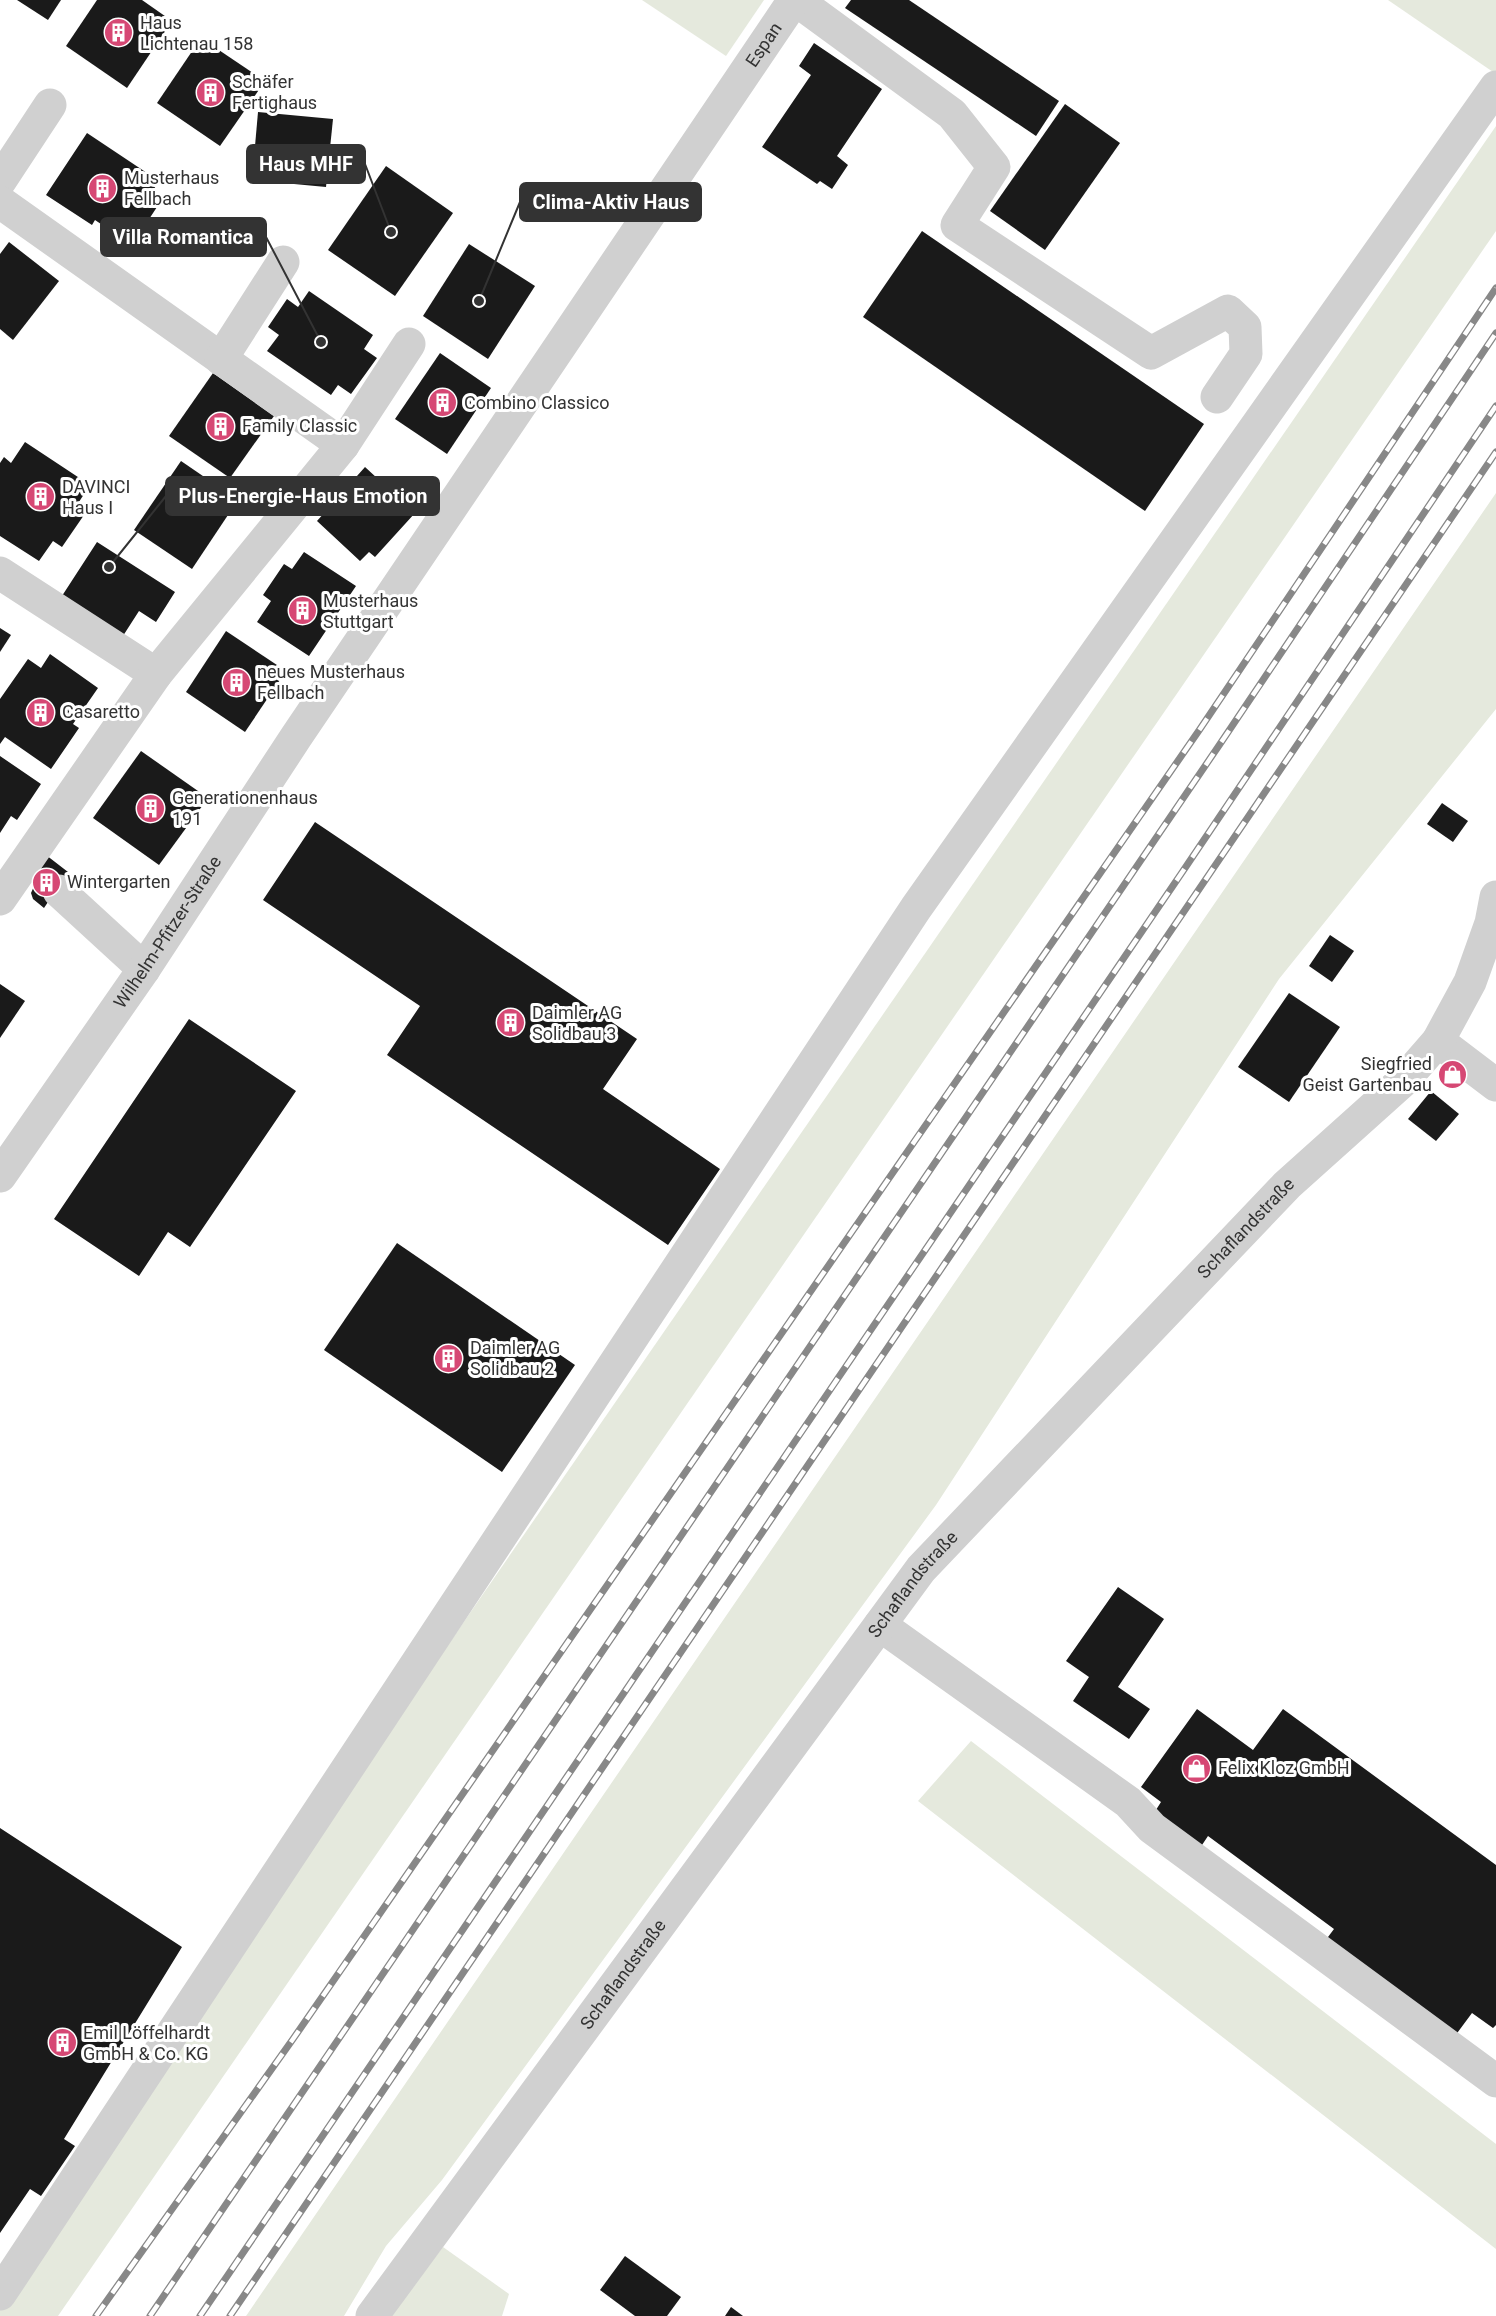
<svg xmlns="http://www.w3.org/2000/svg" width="1496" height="2316" font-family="Roboto,sans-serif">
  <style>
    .green { fill: #e5e9dd }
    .building { fill: #1a1a1a }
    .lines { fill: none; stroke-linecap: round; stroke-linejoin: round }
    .minor { stroke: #d0d0d0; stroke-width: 33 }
    .rail-casing { stroke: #888; stroke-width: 7 }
    .rail { stroke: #fff; stroke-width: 4.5; stroke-dasharray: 14; stroke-linecap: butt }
    .labels { text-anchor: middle; stroke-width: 6; stroke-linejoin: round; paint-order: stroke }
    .poi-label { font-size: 18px; fill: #333; stroke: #fff; text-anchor: start }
    .street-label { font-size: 18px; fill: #333; stroke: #fff }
    .leader { fill: none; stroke: #333; stroke-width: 2 }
    .callout-dot { fill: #333; stroke: #fff; stroke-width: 2 }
    .callout { fill: #333; stroke: #333; stroke-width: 2 }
    .callout-label { font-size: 20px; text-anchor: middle; font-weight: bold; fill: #fff }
  </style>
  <rect width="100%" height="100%" fill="#fff"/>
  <g class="green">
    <path d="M642,0H764L726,56Z"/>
    <path d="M1388,0H1496V74Z"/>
    <path d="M1496,126V231L58,2316H0V2294Z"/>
    <path d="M1496,493V709L1279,979L936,1505L442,2180L386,2246L344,2316H246Z"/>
    <path d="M971,1741L1496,2144V2249L918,1801Z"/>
    <path d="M443,2247L509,2294L502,2316H389Z"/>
  </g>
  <g class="building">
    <path d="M17,0H61L48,20Z"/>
    <path d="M97,0H142L172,21L127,88L66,46Z"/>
    <path d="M851,0H909L1059,101L1036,136L845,8Z"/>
    <path d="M201,38L265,81L220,146L157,103Z"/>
    <path d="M814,43L882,89L837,156L848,165L832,189L820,181L817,184L762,147L811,75L799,66Z"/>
    <path d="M1065,104L1120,143L1045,250L990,211Z"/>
    <path d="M258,112L333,119L326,187L252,180Z"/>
    <path d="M87,133L159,181L147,200L157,207L132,245L95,220L92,225L46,195Z"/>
    <path d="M386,166L453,213L395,296L328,250Z"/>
    <path d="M922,231L1204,424L1145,511L863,317Z"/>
    <path d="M9,242L59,281L13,340L0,329V254Z"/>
    <path d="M469,244L535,286L488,359L423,316Z"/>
    <path d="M309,291L373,335L364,349L377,358L351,394L338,385L331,395L267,351L279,335L268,327L287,299L298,307Z"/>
    <path d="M440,353L491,388L447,454L395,419Z"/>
    <path d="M213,373L274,416L230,478L169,436Z"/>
    <path d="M25,442L90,485L75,508L84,515L62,547L53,541L39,561L0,536V463L4,457L11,463Z"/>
    <path d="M181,461L238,500L192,569L134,530Z"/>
    <path d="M365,467L415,513L375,557L369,552L360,561L317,521Z"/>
    <path d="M97,542L175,592L156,622L139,611L121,639L60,599Z"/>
    <path d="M304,552L356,586L309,656L257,622L271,601L263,595L284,564L292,569Z"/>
    <path d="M0,628L11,635L0,652Z"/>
    <path d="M226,631L286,671L245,732L186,692Z"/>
    <path d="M50,654L98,688L73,724L79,728L51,769L5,737L0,744V699L28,659L41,668Z"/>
    <path d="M141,751L208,798L159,865L93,818Z"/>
    <path d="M0,756L41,784L17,820L11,816L0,833Z"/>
    <path d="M1442,803L1468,821L1453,842L1427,824Z"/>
    <path d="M315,822L637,1039L603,1089L720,1169L668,1245L387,1055L420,1006L263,900Z"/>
    <path d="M46,855L68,872L44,908L33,899L31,893L35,884L28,880Z"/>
    <path d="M1330,935L1354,951L1332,982L1309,966Z"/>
    <path d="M0,984L25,1001L0,1038Z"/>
    <path d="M1289,993L1340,1027L1289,1102L1238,1067Z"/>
    <path d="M189,1019L296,1091L190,1247L168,1232L139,1276L54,1219Z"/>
    <path d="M1431,1091L1459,1114L1436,1141L1408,1119Z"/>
    <path d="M397,1243L575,1365L502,1472L324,1350Z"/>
    <path d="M1118,1587L1164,1619L1118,1687L1150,1709L1129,1739L1073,1701L1089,1677L1066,1661Z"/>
    <path d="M1197,1709L1253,1750L1283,1709L1496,1865V2025L1493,2028L1472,2013L1452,2040L1322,1945L1334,1929L1208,1836L1196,1854L1154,1813L1161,1802L1141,1787Z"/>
    <path d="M0,1828L182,1947L64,2139L75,2146L41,2196L30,2189L0,2233Z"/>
    <path d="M625,2256L681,2297L667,2316H635L600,2290Z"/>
    <path d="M731,2307L743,2316H725Z"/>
  </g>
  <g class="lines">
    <g class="minor">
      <path d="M796,0L952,114L994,167L957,225L1151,353L1228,311L1245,327L1246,354L1217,397"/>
      <path d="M0,181L50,105"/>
      <path d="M0,202L343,445"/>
      <path d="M221,359L283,262"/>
      <path d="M0,573L156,674"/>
      <path d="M59,891L144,969"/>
      <path d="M0,899L156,674L343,445L409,344"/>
      <path d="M1438,1041L1496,1085"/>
      <path id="s1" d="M0,1176L144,969L296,737L794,0"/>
      <path d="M880,1625L1128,1802L1152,1828L1496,2081"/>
      <path d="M0,2294L916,908L1496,87"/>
      <path id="s2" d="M372,2316L921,1569L1287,1185L1404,1080L1438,1041L1470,982L1491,923L1496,897"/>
    </g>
    <defs>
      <g id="rail">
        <path d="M96,2316L293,2039L1200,729L1496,288"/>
        <path d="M150,2316L1220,744L1496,333"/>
        <path d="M200,2316L1183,871L1496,406"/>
        <path d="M230,2316L1496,452"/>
      </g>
    </defs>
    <use href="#rail" class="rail-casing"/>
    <use href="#rail" class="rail"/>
  </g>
  <defs>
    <symbol id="building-disc" viewBox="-11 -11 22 22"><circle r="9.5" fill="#d64874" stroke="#fff"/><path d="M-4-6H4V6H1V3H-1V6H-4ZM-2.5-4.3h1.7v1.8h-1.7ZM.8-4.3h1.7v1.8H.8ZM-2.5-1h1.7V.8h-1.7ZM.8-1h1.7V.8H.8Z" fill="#fff"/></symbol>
    <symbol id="shop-disc" viewBox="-11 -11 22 22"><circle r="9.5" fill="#d64874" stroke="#fff"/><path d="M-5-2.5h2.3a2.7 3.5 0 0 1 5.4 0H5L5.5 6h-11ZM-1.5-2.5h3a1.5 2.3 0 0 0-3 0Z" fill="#fff"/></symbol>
  </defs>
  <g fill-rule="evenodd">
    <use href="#building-disc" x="102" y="16" width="33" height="33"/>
    <use href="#building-disc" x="194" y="76" width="33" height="33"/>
    <use href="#building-disc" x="86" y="172" width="33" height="33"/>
    <use href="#building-disc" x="426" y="386" width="33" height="33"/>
    <use href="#building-disc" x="204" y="410" width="33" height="33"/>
    <use href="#building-disc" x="24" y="480" width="33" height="33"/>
    <use href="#building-disc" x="286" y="594" width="33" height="33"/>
    <use href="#building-disc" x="220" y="666" width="33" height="33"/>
    <use href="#building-disc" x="24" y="696" width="33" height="33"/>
    <use href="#building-disc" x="134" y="792" width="33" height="33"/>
    <use href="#building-disc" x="30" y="866" width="33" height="33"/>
    <use href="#building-disc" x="494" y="1006" width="33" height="33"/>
    <use href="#shop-disc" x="1436" y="1058" width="33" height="33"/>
    <use href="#building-disc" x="432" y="1342" width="33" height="33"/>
    <use href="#shop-disc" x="1180" y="1752" width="33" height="33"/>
    <use href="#building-disc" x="46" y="2026" width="33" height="33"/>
  </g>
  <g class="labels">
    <g class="poi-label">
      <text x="140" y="29">Haus<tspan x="140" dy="21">Lichtenau 158</tspan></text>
      <text x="232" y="88">Schäfer<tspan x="232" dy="21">Fertighaus</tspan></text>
      <text x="124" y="184">Musterhaus<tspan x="124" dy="21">Fellbach</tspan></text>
      <text x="464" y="409">Combino Classico</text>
      <text x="242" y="432">Family Classic</text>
      <text x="62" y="493">DAVINCI<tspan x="62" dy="21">Haus I</tspan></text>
      <text x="323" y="607">Musterhaus<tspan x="323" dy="21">Stuttgart</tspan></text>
      <text x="257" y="678">neues Musterhaus<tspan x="257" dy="21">Fellbach</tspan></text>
      <text x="62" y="718">Casaretto</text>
      <text x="172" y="804">Generationenhaus<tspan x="172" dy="21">191</tspan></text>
      <text x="67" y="888">Wintergarten</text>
      <text x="532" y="1019">Daimler AG<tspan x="532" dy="21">Solidbau 3</tspan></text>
      <text x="1432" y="1070" text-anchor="end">Siegfried<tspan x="1432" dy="21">Geist Gartenbau</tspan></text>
      <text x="470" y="1354">Daimler AG<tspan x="470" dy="21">Solidbau 2</tspan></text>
      <text x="1218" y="1774">Felix Kloz GmbH</text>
      <text x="83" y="2039">Emil Löffelhardt<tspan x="83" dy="21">GmbH &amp; Co. KG</tspan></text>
    </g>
    <g class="street-label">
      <text dy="6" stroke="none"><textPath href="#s1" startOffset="1365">Espan</textPath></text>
      <text dy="6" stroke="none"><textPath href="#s1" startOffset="296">Wilhelm-Pfitzer-Straße</textPath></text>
      <text dy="6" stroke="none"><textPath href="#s2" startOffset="1398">Schaflandstraße</textPath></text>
      <text dy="6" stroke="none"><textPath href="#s2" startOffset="910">Schaflandstraße</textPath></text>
      <text dy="6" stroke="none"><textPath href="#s2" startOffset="424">Schaflandstraße</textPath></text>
    </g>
  </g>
  <path class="leader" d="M391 232L365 164M479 301L520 202M321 342L266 237M109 567L166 496"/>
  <g class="callout-dot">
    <circle cx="391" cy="232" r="6"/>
    <circle cx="479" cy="301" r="6"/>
    <circle cx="321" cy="342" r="6"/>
    <circle cx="109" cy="567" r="6"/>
  </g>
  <g class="callout">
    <rect x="247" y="145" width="118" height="38" rx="6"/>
    <rect x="520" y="183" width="181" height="38" rx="6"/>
    <rect x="101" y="218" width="165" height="38" rx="6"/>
    <rect x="166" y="477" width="273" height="38" rx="6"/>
  </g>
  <g class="callout-label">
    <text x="306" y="171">Haus MHF</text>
    <text x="611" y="209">Clima-Aktiv Haus</text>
    <text x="183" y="244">Villa Romantica</text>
    <text x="303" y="503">Plus-Energie-Haus Emotion</text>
  </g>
</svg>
